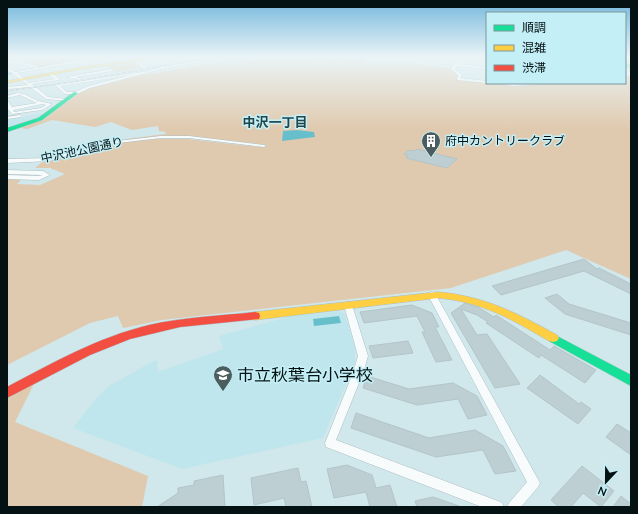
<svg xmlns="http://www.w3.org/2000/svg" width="638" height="514" font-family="Lato,'Noto Sans JP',sans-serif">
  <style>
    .built { fill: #c0e6ed }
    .green { fill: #e0caaf }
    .water { fill: #68bfcc }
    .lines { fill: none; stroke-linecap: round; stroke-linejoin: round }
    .canal { fill: #68bfcc; fill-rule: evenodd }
    .building { fill: #bdcfd2; stroke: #b3c5c8 }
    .street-casing { stroke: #adbfc2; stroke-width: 1 }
    .fast-casing { stroke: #adbfc2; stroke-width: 1 }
    .slow-casing { stroke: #adbfc2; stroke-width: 1 }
    .jam-casing { stroke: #adbfc2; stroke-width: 1 }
    .street { fill: #f8fbfc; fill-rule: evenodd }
    .fast { fill: #16e098; fill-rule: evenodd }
    .slow { fill: #ffcf43; fill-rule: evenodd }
    .jam { fill: #f24e42; fill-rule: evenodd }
    .rail-casing { stroke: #bcc2c3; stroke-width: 1.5 }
    .rail { stroke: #c5eff6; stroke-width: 1; stroke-dasharray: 3; stroke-linecap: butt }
    .labels { text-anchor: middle; stroke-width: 3; stroke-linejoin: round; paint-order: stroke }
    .far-poi-label { font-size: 12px; fill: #041214; stroke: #c5eff6; text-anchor: start }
    .far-street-label { font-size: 12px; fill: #041214; stroke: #c5eff6 }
    .far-neighbourhood-label { font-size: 13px; font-weight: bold; fill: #20464c; stroke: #c5eff6 }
    .near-poi-label { font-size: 17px; fill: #041214; stroke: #c5eff6; text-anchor: start }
  </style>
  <rect width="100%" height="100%" fill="#d0e7eb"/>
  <g class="built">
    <path d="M40,114H44L37,119L7,129V119Z"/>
    <path d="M341,311L345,314L355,347V363L323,438L182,469L73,428L97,397L109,386L150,363L157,360L158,372L223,349L219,336L291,316Z"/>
  </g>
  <g class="green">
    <path d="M16,57H112L42,66L25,64L22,59Z"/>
    <path d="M301,57L347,59L348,57H363L362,63H404L452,68L451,70L458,75L457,80L512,86L556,83H625V77L631,76L629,78L631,79V279L566,250L451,288L162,320L123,328L118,316L90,323L7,365V179H22L17,184L40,185L65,174L50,168H35L42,162L110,144L146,139H188L258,147L260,145L182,136L119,140L165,134L166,132L159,131L158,126L132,130L111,122L95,127L52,120L27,129L21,128L43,120L79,93L96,86L142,75L234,60Z"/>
    <path d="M135,62L142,67L119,72L104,66Z"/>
    <path d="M35,382L15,422L148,476L142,507H7V399Z"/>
  </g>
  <g class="water">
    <path d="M297,130L314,132L315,137L282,141L283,131Z"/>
    <path d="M339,316L341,323L314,326L313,319Z"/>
  </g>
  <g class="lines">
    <path class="canal" d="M62,62L63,64L7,75V73Z"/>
  </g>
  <g class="building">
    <path d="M417,149L457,159L447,168L406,158L408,156L404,154L409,150L415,151Z"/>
    <path d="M584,259L597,269L599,268L631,284V294L584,271L501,295L492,286Z"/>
    <path d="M557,294L569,304L631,323V335L565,314L545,298Z"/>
    <path d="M465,303L478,307L494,317L496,315L550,350L554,346L596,370L585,383L541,355L539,358L486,323L488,322L477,315L461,309L477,335L487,334L520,384L495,388L451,313Z"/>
    <path d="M412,305L432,313L439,327H435L452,360L436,362L422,332H425L417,316L364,323L360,312Z"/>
    <path d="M408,341L413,353L373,358L369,346Z"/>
    <path d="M540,375L579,404L581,402L591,409L578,424L527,388Z"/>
    <path d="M367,376L409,389L453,383L477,396L487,415L468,419L458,399L417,405L363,388Z"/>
    <path d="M356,413L429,438L475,430L503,446L516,471L495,474L483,450L436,457L351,428Z"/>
    <path d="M617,424L631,433V455L606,437Z"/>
    <path d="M347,465L372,475L376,488L390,485L397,507H370L366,492L334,498L327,469Z"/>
    <path d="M582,466L614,491L601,507L583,493L571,507H559L551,500Z"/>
    <path d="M298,468L301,482L306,481L312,507H286L284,498L254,505L251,478Z"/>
    <path d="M223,475L225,507H157L178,493V488L194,485V481Z"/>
    <path d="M621,496L631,504V507H613Z"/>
    <path d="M433,497L459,506V507H417L415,501Z"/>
  </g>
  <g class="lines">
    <defs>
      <g id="street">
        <path d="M112,57H120L56,66L17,73L29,83L55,79L48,74L51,73L59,78V80L32,84L48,97L67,99L69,100L68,101L46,99L30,87L7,89V87L28,85L7,69V66L15,72L36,68L23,65L21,62L7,64V62L22,60L25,63L37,66V68L56,64Z"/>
        <path d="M224,57H231L162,69L90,88L77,94H65L55,85L148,71L162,67ZM131,75L88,86L75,92H67L60,86Z"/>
        <path d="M283,57H298L225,63L223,62Z"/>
        <path d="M316,57H347L346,58Z"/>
        <path d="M363,57H366L367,59H413L455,64L459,58L487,60V62L460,60L458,64L487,67V69L457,66L455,69L462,75L460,78L487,81V83L457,80L458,75L451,69L454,65L413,61H366L363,59Z"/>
        <rect x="625" y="58" width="6" height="2"/>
        <path d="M133,59H135L147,68L144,69L133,61Z"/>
        <path d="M112,69L113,71L75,77L81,78L80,80L67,77Z"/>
        <path d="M625,70L631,73V75L625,77V75L628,74L625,72Z"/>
        <path d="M490,83L513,84L548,83L546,84L513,86Z"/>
        <path d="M17,93L24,94L38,101L52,104L42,110L12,114L9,110L7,109L8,108L7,101H8L12,107L37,103L20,95L7,98V96ZM42,104L46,105L41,108L14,112L13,110Z"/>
        <path d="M20,115L22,116L21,117L7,119V117Z"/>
        <path d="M161,136H189L264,145L266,146L264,147L189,138H161L109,144L49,161L7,163V159L49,158L109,142Z"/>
        <path d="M7,170L43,171L50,175L39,180L7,179V175L38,176L43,175L7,174Z"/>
        <path d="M432,292L435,293L436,295L540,483L538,487L521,507H507L509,503L527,482L428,295L429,293Z"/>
        <path d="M348,302L351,303L352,305L368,356L363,373L336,440L498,501L502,503L504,507H482L326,447L325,443L353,373L358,356L344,305L345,303Z"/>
      </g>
      <g id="fast">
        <path d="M625,63L631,65V68L625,66Z"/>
        <path d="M74,92L78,93L42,120L7,132V128L38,118Z"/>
        <path d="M553,334L631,375V386L549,341L547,338L549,335Z"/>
      </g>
      <g id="slow">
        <path d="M154,57H165L82,69L7,83V81L82,67Z"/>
        <path d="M438,292C484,296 517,313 557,335L559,338L557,341L553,342L549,341C511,319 483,302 438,298L255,320L251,319L250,316L251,313L255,312Z"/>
      </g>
      <path id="jam" d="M255,312L259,313L260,316L259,319L180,327L130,339L90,355L7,398V387C52,363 99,337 149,325C184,317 220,316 255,312Z"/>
    </defs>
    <use href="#street" class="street-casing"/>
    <use href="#fast" class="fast-casing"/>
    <use href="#slow" class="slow-casing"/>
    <use href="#jam" class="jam-casing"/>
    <use href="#street" class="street"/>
    <use href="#fast" class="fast"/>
    <use href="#slow" class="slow"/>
    <use href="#jam" class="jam"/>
    <defs>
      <path id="rail" d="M7,91L72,82L215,57"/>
    </defs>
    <use href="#rail" class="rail-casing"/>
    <use href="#rail" class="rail"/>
  </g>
  <linearGradient id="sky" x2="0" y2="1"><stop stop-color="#75b8dd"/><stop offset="0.44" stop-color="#eaf4f6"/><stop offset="1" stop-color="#eaf4f6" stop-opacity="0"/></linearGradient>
  <rect width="638" height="129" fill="url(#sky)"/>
  <defs>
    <symbol id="building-pin" viewBox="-11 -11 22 30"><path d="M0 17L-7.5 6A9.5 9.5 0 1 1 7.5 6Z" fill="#4b5d5f" stroke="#c5eff6"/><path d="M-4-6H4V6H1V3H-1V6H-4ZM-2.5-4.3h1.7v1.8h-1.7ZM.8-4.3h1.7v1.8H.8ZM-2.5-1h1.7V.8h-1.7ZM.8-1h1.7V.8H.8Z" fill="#fff"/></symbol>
    <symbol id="school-pin" viewBox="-11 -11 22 30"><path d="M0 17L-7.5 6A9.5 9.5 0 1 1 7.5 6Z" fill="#4b5d5f" stroke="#c5eff6"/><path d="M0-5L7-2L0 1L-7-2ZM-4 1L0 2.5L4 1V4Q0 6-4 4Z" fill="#fff"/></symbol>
  </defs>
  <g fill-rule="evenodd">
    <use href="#building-pin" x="420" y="130" width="22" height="30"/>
    <use href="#school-pin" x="212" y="364" width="22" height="30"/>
  </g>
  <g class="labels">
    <g class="far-poi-label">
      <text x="445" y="145">府中カントリークラブ</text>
    </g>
    <g class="far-street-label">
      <text transform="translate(82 150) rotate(-12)" y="4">中沢池公園通り</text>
    </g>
    <g class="far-neighbourhood-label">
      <text x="275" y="127">中沢一丁目</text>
    </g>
    <g class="near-poi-label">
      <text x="237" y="381">市立秋葉台小学校</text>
    </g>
  </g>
  <rect width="638" height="514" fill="none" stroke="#041214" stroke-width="16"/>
  <rect x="486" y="12" width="140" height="72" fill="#c5eff6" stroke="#78979c"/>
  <rect x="494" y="25" width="20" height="6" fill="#16e098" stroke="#78979c"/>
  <text x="522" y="32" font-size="12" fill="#041214">順調</text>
  <rect x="494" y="45" width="20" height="6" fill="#ffcf43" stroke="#78979c"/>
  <text x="522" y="52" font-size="12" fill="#041214">混雑</text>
  <rect x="494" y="65" width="20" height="6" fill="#f24e42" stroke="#78979c"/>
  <text x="522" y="72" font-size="12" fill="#041214">渋滞</text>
  <g transform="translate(606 482) rotate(202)" stroke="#c5eff6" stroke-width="3" paint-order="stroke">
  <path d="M0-3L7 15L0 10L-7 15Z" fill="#041214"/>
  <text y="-6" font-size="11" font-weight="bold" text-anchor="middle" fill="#041214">N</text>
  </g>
</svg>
